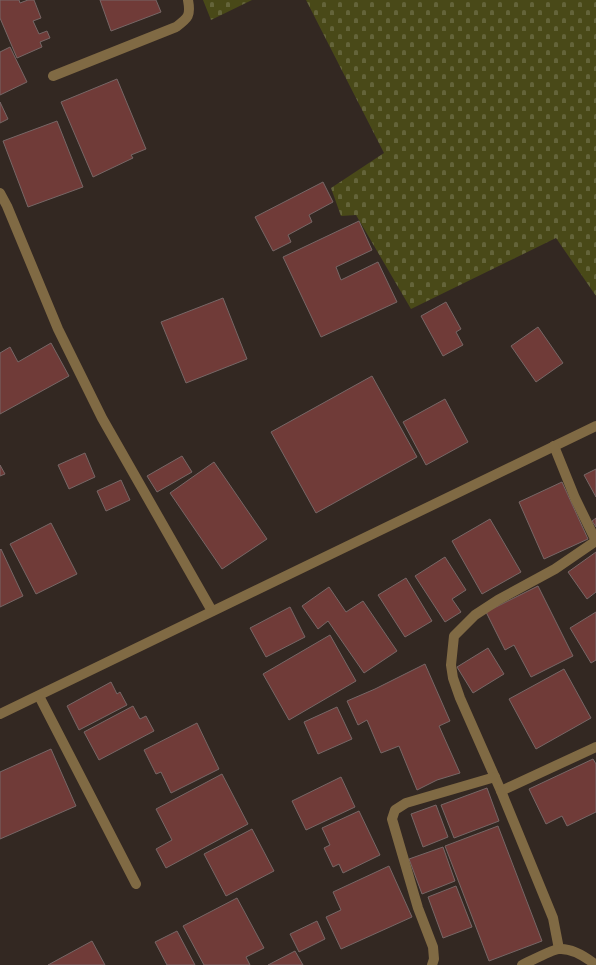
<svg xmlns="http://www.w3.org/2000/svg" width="596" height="965" font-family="Lato,sans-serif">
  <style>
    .cemetery { fill: url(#cemetery-stones) }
    .building { fill: #703b38; stroke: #776766 }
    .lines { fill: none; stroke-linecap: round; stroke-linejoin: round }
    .street { stroke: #806a44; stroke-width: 10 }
  </style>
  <defs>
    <pattern id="cemetery-stones" width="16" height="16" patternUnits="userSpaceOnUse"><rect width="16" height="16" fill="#494918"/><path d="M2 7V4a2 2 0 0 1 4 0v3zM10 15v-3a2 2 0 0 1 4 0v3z" fill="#64643a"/></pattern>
  </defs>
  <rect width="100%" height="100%" fill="#332822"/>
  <g class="cemetery">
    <path d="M203,0H252L211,20Z"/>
    <path d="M306,0H596V296L556,238L411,309L356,215L341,216L331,188L384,153Z"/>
  </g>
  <g class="building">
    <path d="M0,0H19L20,3L28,0H34L41,18L33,21L39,34L47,31L50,38L40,42L42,47L17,58L0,18Z"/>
    <path d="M100,0H156L161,12L111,31Z"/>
    <path d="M10,47L27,82L0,95V52Z"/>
    <path d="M117,79L146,149L131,155L133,158L93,177L61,102Z"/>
    <path d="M0,102L8,119L0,123Z"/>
    <path d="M57,121L83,187L28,207L3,141Z"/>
    <path d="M323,182L333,202L309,215L312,222L288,235L291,242L273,251L255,217Z"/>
    <path d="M359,221L372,250L336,267L341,280L378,262L397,302L321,337L283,257Z"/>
    <path d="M223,298L247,359L186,383L161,322Z"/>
    <path d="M446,302L461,329L456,332L463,345L443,356L421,316Z"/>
    <path d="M538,327L563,363L536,382L511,346Z"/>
    <path d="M51,343L69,376L0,414V353L10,347L18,362Z"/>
    <path d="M372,376L417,457L316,513L271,432Z"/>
    <path d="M445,399L468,442L426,465L403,422Z"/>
    <path d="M85,453L95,477L69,489L58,465Z"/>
    <path d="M182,456L192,472L157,492L147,476Z"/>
    <path d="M214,462L267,539L222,569L170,493Z"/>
    <path d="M0,465L5,474L0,476Z"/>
    <path d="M596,469V497L584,475Z"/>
    <path d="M121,480L130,500L106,511L97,491Z"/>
    <path d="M562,482L588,539L544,559L519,502Z"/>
    <path d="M596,518V527L592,521Z"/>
    <path d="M490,519L521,572L482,594L452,541Z"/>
    <path d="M51,523L77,574L36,594L10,544Z"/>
    <path d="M1,549L23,596L0,607V550Z"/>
    <path d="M596,552V592L587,599L568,572Z"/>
    <path d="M445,557L466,590L452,599L461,612L445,622L415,576Z"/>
    <path d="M406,578L432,621L405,637L378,595Z"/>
    <path d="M538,586L573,656L531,677L514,645L505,650L486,612Z"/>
    <path d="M329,587L346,612L363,601L397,651L364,673L328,621L318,629L302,606Z"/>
    <path d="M290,607L305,637L266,657L250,628Z"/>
    <path d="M596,612V660L591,663L570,628Z"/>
    <path d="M330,635L356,681L289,720L263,674Z"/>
    <path d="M488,648L504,674L473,693L457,667Z"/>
    <path d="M425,664L450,721L439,726L460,773L437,780L417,790L399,746L381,753L367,720L358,725L347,701L375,689Z"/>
    <path d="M564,669L591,718L536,749L509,699Z"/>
    <path d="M111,682L117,694L120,692L127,705L79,730L67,706Z"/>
    <path d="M133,706L140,719L146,716L154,731L99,760L84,732Z"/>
    <path d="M337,707L352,739L318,754L304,722Z"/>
    <path d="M197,723L219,769L171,793L161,772L156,774L144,750Z"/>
    <path d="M51,749L76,806L0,839V772Z"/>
    <path d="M593,759L596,764V812L567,826L562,816L546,824L529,789Z"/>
    <path d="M222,774L248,824L166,868L156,849L172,840L156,809Z"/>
    <path d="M341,777L355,807L306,830L292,801Z"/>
    <path d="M487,788L499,821L454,838L441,805Z"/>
    <path d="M436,805L448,837L423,847L411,814Z"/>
    <path d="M359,811L380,855L343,873L339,864L333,867L324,848L330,845L322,828Z"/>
    <path d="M498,826L542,941L489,961L445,846Z"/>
    <path d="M252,829L274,871L226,896L204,854Z"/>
    <path d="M443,847L455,881L422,894L409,859Z"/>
    <path d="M389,866L412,917L341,949L326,917L341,910L333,892Z"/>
    <path d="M456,886L472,927L443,938L428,897Z"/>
    <path d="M237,898L264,948L246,957L250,965H204L183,926Z"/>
    <path d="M317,921L325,939L299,952L290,934Z"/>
    <path d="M177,931L195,965H167L155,942Z"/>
    <path d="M92,941L105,965H48Z"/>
    <path d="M295,951L303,965H268Z"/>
  </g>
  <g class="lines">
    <g class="street">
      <path d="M53,76L176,27C188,18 191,16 188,0"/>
      <path d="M0,193L7,206L58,329L102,418L212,611"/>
      <path d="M39,696L136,884"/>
      <path d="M0,714L596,426"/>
      <path d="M501,791L460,698L453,678L451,665L454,636L475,615L498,600L555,569L596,541L575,498L554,446"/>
      <path d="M559,949L553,918L501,791L596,747"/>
      <path d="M432,965L434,959L433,947L418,908L392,819L395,810L406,803L495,777"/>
      <path d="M522,965C529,962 553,949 559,949C572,948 586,957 596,965"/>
    </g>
  </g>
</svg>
